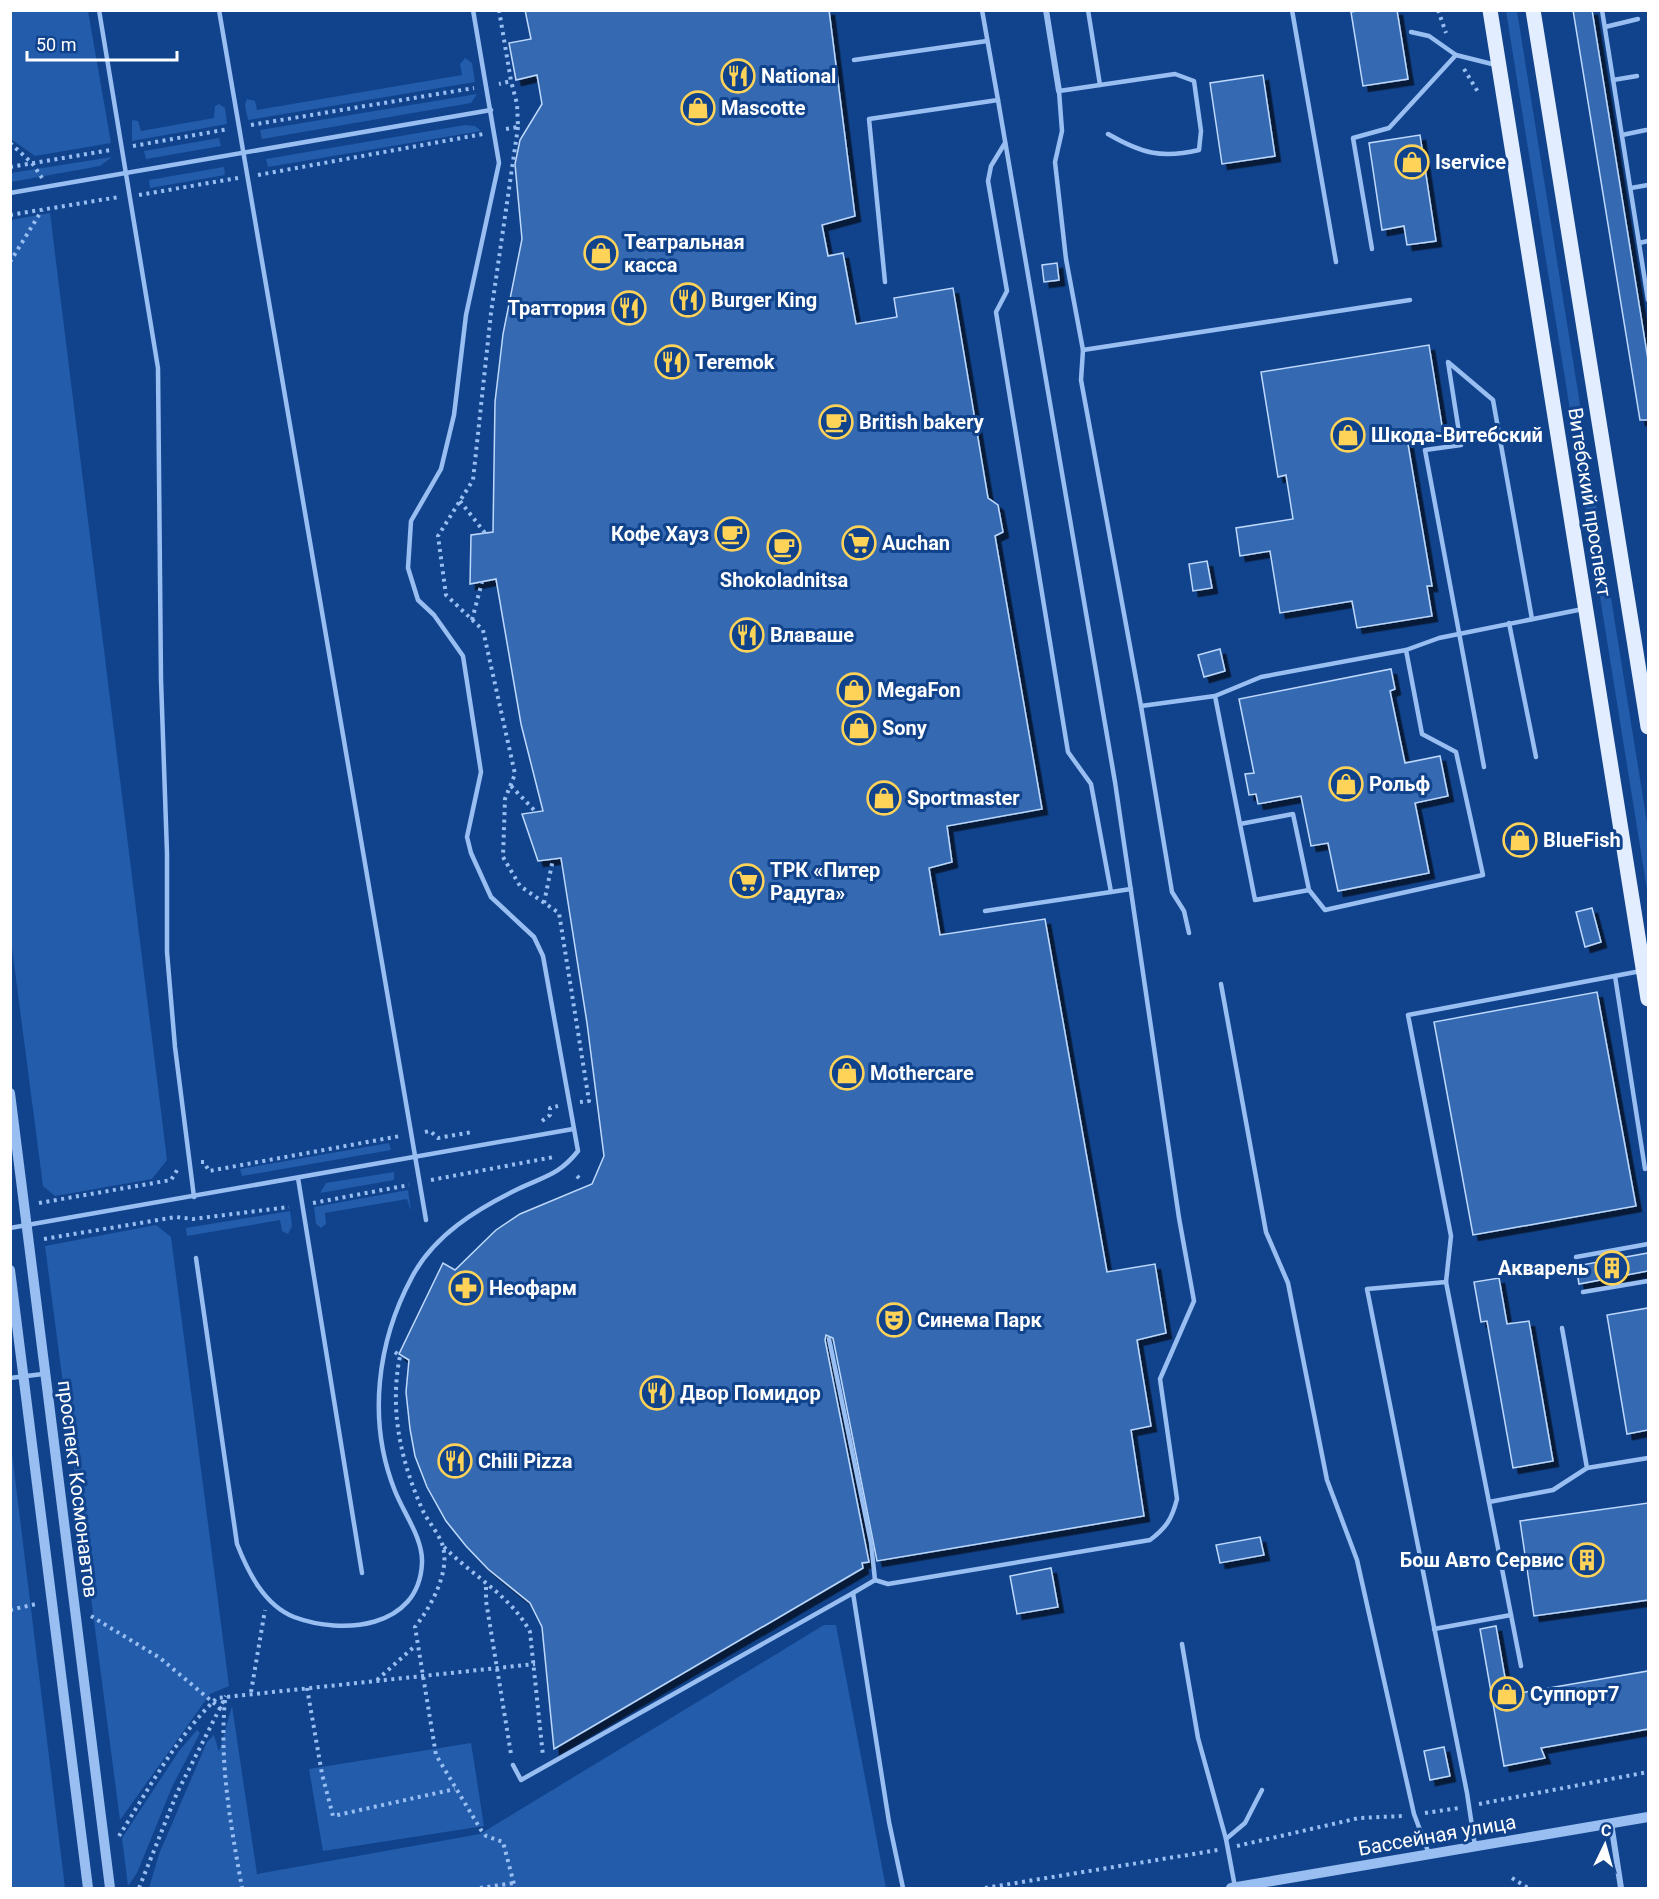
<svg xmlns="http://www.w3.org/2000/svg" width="1659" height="1899" font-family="Roboto,sans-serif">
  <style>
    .green { fill: #225cab }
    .building { fill: #346ab3; stroke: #bed9fd; stroke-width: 1.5; filter: url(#shadow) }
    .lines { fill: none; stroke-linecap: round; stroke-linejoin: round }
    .path { stroke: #98bef2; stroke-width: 4; stroke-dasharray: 3 4.5; stroke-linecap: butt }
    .service { stroke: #98bef2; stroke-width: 4.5 }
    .minor { stroke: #98bef2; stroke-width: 6 }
    .tertiary { stroke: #98bef2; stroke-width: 10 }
    .primary { stroke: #e2edff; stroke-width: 15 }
    .labels { text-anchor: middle; stroke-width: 6; stroke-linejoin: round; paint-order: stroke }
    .poi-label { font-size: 20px; font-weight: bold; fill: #fff; stroke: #11438c; text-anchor: start }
    .street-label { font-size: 20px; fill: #fff; stroke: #11438c }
  </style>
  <defs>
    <filter id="shadow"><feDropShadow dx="5.5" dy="5.5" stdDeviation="0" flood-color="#0009"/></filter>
  </defs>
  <rect width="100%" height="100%" fill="#11438c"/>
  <g class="green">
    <path d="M10,11H88L111,143L35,156L11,139Z"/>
    <path d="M1506,11H1517L1648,829V896Z"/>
    <path d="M465,58L472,63L475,82L248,120L245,105L247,99L255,101L257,110L462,75L460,64Z"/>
    <path d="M477,94L471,103L262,139L260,130Z"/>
    <path d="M219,104L225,108L227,124L132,141V120L138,121L141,131L214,118L215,106Z"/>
    <path d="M465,125L475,126L481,131L268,167L266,159Z"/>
    <path d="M219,138L221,146L146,159L144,151Z"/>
    <path d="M112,157L100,166L11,182V173Z"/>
    <path d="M224,167L225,175L150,188L149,180Z"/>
    <path d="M50,213L167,1160L152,1179L55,1196L43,1186L10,933L11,220Z"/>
    <path d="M389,1143L391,1150L242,1176L240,1169Z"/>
    <path d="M394,1172V1180L320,1193L326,1183Z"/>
    <path d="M408,1190L411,1211L407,1199L325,1213L326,1224L321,1228L316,1224L314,1207Z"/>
    <path d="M290,1211L292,1226L288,1234L282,1231L280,1220L187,1236L186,1228Z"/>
    <path d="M156,1225L171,1237L229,1686L210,1694L120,1820L45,1246Z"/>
    <path d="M11,1445L65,1888H11Z"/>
    <path d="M824,1625H836L886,1888H149L159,1854L207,1742L214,1735L219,1752L232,1706L257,1874L480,1834Z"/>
    <path d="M197,1730L200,1733L172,1787L137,1873L128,1886L122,1838L179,1751Z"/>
    <path d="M471,1743L484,1826L323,1851L309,1769Z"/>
  </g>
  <g class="building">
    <path d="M525,10H829L855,216L822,225L828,256L843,253L856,324L897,317L894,298L953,288L988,498L998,505L1003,532L995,536L1042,809L947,826L952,862L929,868L940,935L1045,919L1107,1272L1155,1264L1166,1333L1137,1340L1151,1426L1131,1430L1144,1516L877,1561L833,1338L826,1335L825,1340L869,1562L862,1563L863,1568L554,1749L542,1627L530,1603L488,1569L466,1546L446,1521L427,1487L415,1456L410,1429L406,1392L409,1360L399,1354L443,1263L455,1270L496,1230L520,1214L592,1184L604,1156L587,1023L561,858L538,861L522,814L543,811L521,724L496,579L470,584L471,535L493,532L495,402L503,334L522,239L515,164L520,140L542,104L537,75L516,80L509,43L531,39Z"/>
    <path d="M1363,10H1397L1408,79L1363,86L1351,12Z"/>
    <path d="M1573,10H1592L1648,360V420H1640Z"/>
    <path d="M1263,75L1275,156L1222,164L1210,83Z"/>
    <path d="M1420,135L1436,241L1407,245L1404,226L1382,230L1369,143Z"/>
    <path d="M1057,263L1059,280L1044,282L1042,265Z"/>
    <path d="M1429,345L1443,432L1407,438L1432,586H1427L1432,616L1357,628L1352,601L1280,613L1270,551L1240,556L1236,528L1293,519L1286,475L1278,477L1261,372Z"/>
    <path d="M1207,561L1212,588L1193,591L1189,564Z"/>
    <path d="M1220,649L1225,671L1204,677L1198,655Z"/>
    <path d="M1391,669L1395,689L1390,691L1405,763L1440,756L1448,796L1415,803L1429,873L1338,891L1328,843L1311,846L1301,796L1258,804L1256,794L1249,795L1245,774L1254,773L1239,699Z"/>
    <path d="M1592,908L1601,942L1585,947L1576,912Z"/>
    <path d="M1597,992L1636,1206L1473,1235L1434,1022Z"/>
    <path d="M1648,1253V1271L1579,1284L1576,1266Z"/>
    <path d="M1499,1278L1507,1324L1529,1321L1553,1461L1513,1468L1487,1321L1481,1322L1474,1282Z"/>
    <path d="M1648,1308V1430L1627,1434L1607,1315Z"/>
    <path d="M1648,1503V1600L1534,1616L1520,1521Z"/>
    <path d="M1260,1537L1264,1555L1220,1563L1216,1545Z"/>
    <path d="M1051,1568L1058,1607L1017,1614L1010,1576Z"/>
    <path d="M1496,1626L1508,1695L1648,1671V1729L1541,1748L1545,1758L1504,1766L1480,1629Z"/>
    <path d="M1444,1747L1450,1776L1430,1780L1424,1751Z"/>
  </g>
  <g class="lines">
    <g class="path">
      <path d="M499,10L511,81L499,84"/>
      <path d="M1438,10L1446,33"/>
      <path d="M1464,69L1478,92"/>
      <path d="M251,125L474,88"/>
      <path d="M518,127L491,313L473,480L438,536L446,595L483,630L515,774L505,799L503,857L520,886L559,913L589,1101L580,1102"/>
      <path d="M506,129L518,127L517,104L511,81"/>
      <path d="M10,143L32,163L42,178"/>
      <path d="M133,146L229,129"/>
      <path d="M10,167L110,150"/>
      <path d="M258,175L483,134"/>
      <path d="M139,195L238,178"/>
      <path d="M10,215L119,197"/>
      <path d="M10,262L42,210"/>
      <path d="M460,501L485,533"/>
      <path d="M472,620L482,582"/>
      <path d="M511,786L536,812"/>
      <path d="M544,903L553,859"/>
      <path d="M542,1121L550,1115V1108L558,1106"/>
      <path d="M425,1132L430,1131L438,1138L472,1132"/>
      <path d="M201,1162H204L209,1171L400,1136"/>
      <path d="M577,1176L580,1179"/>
      <path d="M431,1180L554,1157"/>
      <path d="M39,1203L171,1180L179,1167"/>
      <path d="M313,1203L409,1185"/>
      <path d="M44,1239L176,1217L193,1219L289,1207"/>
      <path d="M395,1352L400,1356C389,1410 401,1462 423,1511C429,1523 440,1535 443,1547C450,1573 430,1608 415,1627L436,1755L481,1830L486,1836L503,1842L515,1888"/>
      <path d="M444,1547C472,1575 513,1598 530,1632L543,1756"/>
      <path d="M486,1587V1601L511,1754"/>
      <path d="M10,1610L36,1604"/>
      <path d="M91,1616L160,1658L221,1709"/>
      <path d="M377,1680L416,1645"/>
      <path d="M307,1688L322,1774L333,1816L455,1789"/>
      <path d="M251,1692L265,1610"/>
      <path d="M225,1700C219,1763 231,1826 242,1888"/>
      <path d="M1479,1804L1648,1772"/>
      <path d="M1425,1813L1459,1808"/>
      <path d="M119,1836C148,1790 177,1736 217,1698L535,1664"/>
      <path d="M1237,1846L1359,1818L1403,1816"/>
      <path d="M1512,1878L1528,1888"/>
      <path d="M139,1888L177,1793L226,1696"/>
      <path d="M480,1888L514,1883"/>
      <path d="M985,1888L1218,1850"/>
    </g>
    <g class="service">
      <path d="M99,10L158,368L161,680L167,853V952L175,1047L194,1197"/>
      <path d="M219,10L426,1220"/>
      <path d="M1088,10L1100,85"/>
      <path d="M1292,10L1336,262"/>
      <path d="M1602,10L1648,300"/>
      <path d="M1605,27L1638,19"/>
      <path d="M1411,32L1429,36L1456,55L1496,65"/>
      <path d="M854,60L987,41"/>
      <path d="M1613,80L1637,76"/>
      <path d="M1108,134C1141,153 1161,159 1199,150L1201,131L1194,81L1175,74L1059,91L1062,131L1055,162L1066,259L1083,350L1410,300"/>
      <path d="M1622,135L1646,130"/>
      <path d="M1005,143L991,166L988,181L1007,291L996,312L1068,752L1091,784L1111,892"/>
      <path d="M1631,188L1648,185"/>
      <path d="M10,193L491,110"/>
      <path d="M1639,243L1648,241"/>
      <path d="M1372,249L1353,138L1389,128L1456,55"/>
      <path d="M885,282L869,119L998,100L982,10"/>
      <path d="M1083,350L1081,380L1141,706L1172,892L1184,911L1189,933"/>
      <path d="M1509,623L1536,757"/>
      <path d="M1141,706L1215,696"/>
      <path d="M1484,767L1425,450L1461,445L1448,362L1493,400L1532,619"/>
      <path d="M1240,824L1215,696L1261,677L1406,650L1439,638L1583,609"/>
      <path d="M1309,890L1255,900L1240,824L1293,814L1309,890L1325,910L1483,875L1456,752L1422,734L1406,650"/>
      <path d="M985,911L1131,889"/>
      <path d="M1615,976L1645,1169"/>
      <path d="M1221,984L1266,1232L1288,1283L1327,1480L1357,1560L1414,1814L1429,1854"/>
      <path d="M298,1178L362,1573"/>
      <path d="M10,1228L573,1129"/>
      <path d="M1576,1257L1648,1244"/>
      <path d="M196,1258L237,1544C248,1572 264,1605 294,1617C342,1635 419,1629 422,1563C423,1538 404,1514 395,1491C367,1421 377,1342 412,1277C434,1235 477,1209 518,1189C545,1176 559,1175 578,1151L543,956L534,937L491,897L471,853L467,837L481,772L463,656L434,615L418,600L408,568L411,521L441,469L454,415L466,315L499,163L473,10"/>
      <path d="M1446,1282L1521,1666"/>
      <path d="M1583,1292L1648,1281"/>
      <path d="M1562,1328L1587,1468"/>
      <path d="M829,1339L871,1543L875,1580"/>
      <path d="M10,1378L43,1374"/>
      <path d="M1489,1502L1553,1490L1587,1468L1648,1458"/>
      <path d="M853,1593L875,1580L888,1584L1150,1540C1166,1528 1172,1519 1177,1499L1160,1379L1194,1301L1179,1218L1115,782L998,100"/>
      <path d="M1434,1629L1511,1615"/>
      <path d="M1182,1644L1198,1738L1226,1839L1235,1887"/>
      <path d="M513,1765L521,1780L853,1593L889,1822L903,1888"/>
      <path d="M1226,1839L1245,1823L1262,1790"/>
      <path d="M1475,1846L1467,1793L1367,1289L1446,1282L1451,1236L1408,1015L1641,971"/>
    </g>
    <g class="minor">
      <path d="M1046,10L1059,91"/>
      <path d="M1611,1823L1621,1888"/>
    </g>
    <g class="tertiary">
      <path d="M10,1093L110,1888"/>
      <path d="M10,1270L88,1888"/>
      <path d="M1231,1888L1648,1817"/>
    </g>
    <g class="primary">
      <path d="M1490,10L1648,999"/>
      <path d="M1533,10L1648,727"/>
    </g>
  </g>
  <defs>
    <symbol id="restaurant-ring" viewBox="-11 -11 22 22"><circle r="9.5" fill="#11438c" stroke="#ffd358" stroke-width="1.5"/><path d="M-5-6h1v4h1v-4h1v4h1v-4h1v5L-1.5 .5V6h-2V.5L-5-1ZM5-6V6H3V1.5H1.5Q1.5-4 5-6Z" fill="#ffd358"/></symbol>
    <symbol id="shop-ring" viewBox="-11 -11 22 22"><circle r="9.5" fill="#11438c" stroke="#ffd358" stroke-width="1.5"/><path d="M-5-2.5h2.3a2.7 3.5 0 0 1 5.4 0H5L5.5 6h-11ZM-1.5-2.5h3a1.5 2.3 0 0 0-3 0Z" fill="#ffd358"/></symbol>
    <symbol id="cafe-ring" viewBox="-11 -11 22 22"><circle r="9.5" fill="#11438c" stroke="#ffd358" stroke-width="1.5"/><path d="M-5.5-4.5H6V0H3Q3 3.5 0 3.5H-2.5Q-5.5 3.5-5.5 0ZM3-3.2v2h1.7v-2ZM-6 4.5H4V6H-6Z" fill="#ffd358"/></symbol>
    <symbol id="supermarket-ring" viewBox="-11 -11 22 22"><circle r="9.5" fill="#11438c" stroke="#ffd358" stroke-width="1.5"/><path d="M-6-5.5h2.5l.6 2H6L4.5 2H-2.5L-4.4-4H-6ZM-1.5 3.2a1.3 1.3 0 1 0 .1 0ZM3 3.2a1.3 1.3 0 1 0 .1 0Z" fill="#ffd358"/></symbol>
    <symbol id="building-ring" viewBox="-11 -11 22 22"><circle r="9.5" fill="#11438c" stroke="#ffd358" stroke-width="1.5"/><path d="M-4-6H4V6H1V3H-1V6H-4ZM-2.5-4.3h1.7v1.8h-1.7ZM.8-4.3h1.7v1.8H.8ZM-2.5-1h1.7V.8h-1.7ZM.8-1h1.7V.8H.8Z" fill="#ffd358"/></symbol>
    <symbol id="pharmacy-ring" viewBox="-11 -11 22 22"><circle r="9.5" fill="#11438c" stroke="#ffd358" stroke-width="1.5"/><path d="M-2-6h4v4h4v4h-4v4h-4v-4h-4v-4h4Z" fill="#ffd358"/></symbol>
    <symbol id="theatre-ring" viewBox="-11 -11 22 22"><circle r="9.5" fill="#11438c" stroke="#ffd358" stroke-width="1.5"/><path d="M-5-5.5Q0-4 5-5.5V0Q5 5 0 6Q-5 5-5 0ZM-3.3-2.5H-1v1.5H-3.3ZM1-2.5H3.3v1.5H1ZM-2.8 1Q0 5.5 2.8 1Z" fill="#ffd358"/></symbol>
  </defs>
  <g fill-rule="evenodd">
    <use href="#restaurant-ring" x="719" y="57" width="38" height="38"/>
    <use href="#shop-ring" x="679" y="89" width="38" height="38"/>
    <use href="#shop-ring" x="1393" y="143" width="38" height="38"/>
    <use href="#shop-ring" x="582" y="234" width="38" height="38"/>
    <use href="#restaurant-ring" x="669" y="281" width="38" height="38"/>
    <use href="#restaurant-ring" x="610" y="289" width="38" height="38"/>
    <use href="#restaurant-ring" x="653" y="343" width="38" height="38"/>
    <use href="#cafe-ring" x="817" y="403" width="38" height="38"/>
    <use href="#shop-ring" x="1329" y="416" width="38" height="38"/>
    <use href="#cafe-ring" x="713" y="515" width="38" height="38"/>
    <use href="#supermarket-ring" x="840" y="524" width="38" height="38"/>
    <use href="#cafe-ring" x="765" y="528" width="38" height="38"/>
    <use href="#restaurant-ring" x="728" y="616" width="38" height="38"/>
    <use href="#shop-ring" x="835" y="671" width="38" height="38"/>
    <use href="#shop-ring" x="840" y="709" width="38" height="38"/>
    <use href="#shop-ring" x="1327" y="765" width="38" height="38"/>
    <use href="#shop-ring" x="865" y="779" width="38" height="38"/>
    <use href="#shop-ring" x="1501" y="821" width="38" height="38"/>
    <use href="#supermarket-ring" x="728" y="862" width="38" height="38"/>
    <use href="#shop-ring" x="828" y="1054" width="38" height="38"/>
    <use href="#building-ring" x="1593" y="1249" width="38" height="38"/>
    <use href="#pharmacy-ring" x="447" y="1269" width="38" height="38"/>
    <use href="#theatre-ring" x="875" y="1301" width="38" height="38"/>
    <use href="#restaurant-ring" x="638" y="1374" width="38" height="38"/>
    <use href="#restaurant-ring" x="436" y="1442" width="38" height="38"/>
    <use href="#building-ring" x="1568" y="1541" width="38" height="38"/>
    <use href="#shop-ring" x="1488" y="1675" width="38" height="38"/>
  </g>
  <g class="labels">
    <g class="poi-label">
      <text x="761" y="83">National</text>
      <text x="721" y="115">Mascotte</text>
      <text x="1435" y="169">Iservice</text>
      <text x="624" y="249">Театральная<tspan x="624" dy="23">касса</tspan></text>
      <text x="711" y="307">Burger King</text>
      <text x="606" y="315" text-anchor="end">Траттория</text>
      <text x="695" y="369">Teremok</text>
      <text x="859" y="429">British bakery</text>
      <text x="1371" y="442">Шкода-Витебский</text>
      <text x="709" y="541" text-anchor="end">Кофе Хауз</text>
      <text x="882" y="550">Auchan</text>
      <text x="784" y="587" text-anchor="middle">Shokoladnitsa</text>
      <text x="770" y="642">Влаваше</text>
      <text x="877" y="697">MegaFon</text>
      <text x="882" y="735">Sony</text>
      <text x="1369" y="791">Рольф</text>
      <text x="907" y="805">Sportmaster</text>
      <text x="1543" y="847">BlueFish</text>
      <text x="770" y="877">ТРК «Питер<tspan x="770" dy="23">Радуга»</tspan></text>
      <text x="870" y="1080">Mothercare</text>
      <text x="1589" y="1275" text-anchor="end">Акварель</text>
      <text x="489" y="1295">Неофарм</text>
      <text x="917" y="1327">Синема Парк</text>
      <text x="680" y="1400">Двор Помидор</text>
      <text x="478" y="1468">Chili Pizza</text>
      <text x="1564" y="1567" text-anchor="end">Бош Авто Сервис</text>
      <text x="1530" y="1701">Суппорт7</text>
    </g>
    <g class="street-label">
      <text transform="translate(1590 502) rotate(81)" y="7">Витебский проспект</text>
      <text transform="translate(78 1489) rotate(83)" y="7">проспект Космонавтов</text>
      <text transform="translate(1437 1835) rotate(-10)" y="7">Бассейная улица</text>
    </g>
  </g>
  <rect width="1659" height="1899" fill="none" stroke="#ffffff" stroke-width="24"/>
  <g transform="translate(1605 1845) rotate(5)" stroke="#11438c" stroke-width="4.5" paint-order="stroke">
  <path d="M0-4.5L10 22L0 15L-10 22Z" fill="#ffffff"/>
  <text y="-9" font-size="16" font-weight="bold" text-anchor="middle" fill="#ffffff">С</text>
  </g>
  <path d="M27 51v9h150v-9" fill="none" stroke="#ffffff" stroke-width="3"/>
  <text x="36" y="51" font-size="18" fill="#ffffff" stroke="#11438c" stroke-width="4.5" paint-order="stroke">50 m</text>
</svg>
